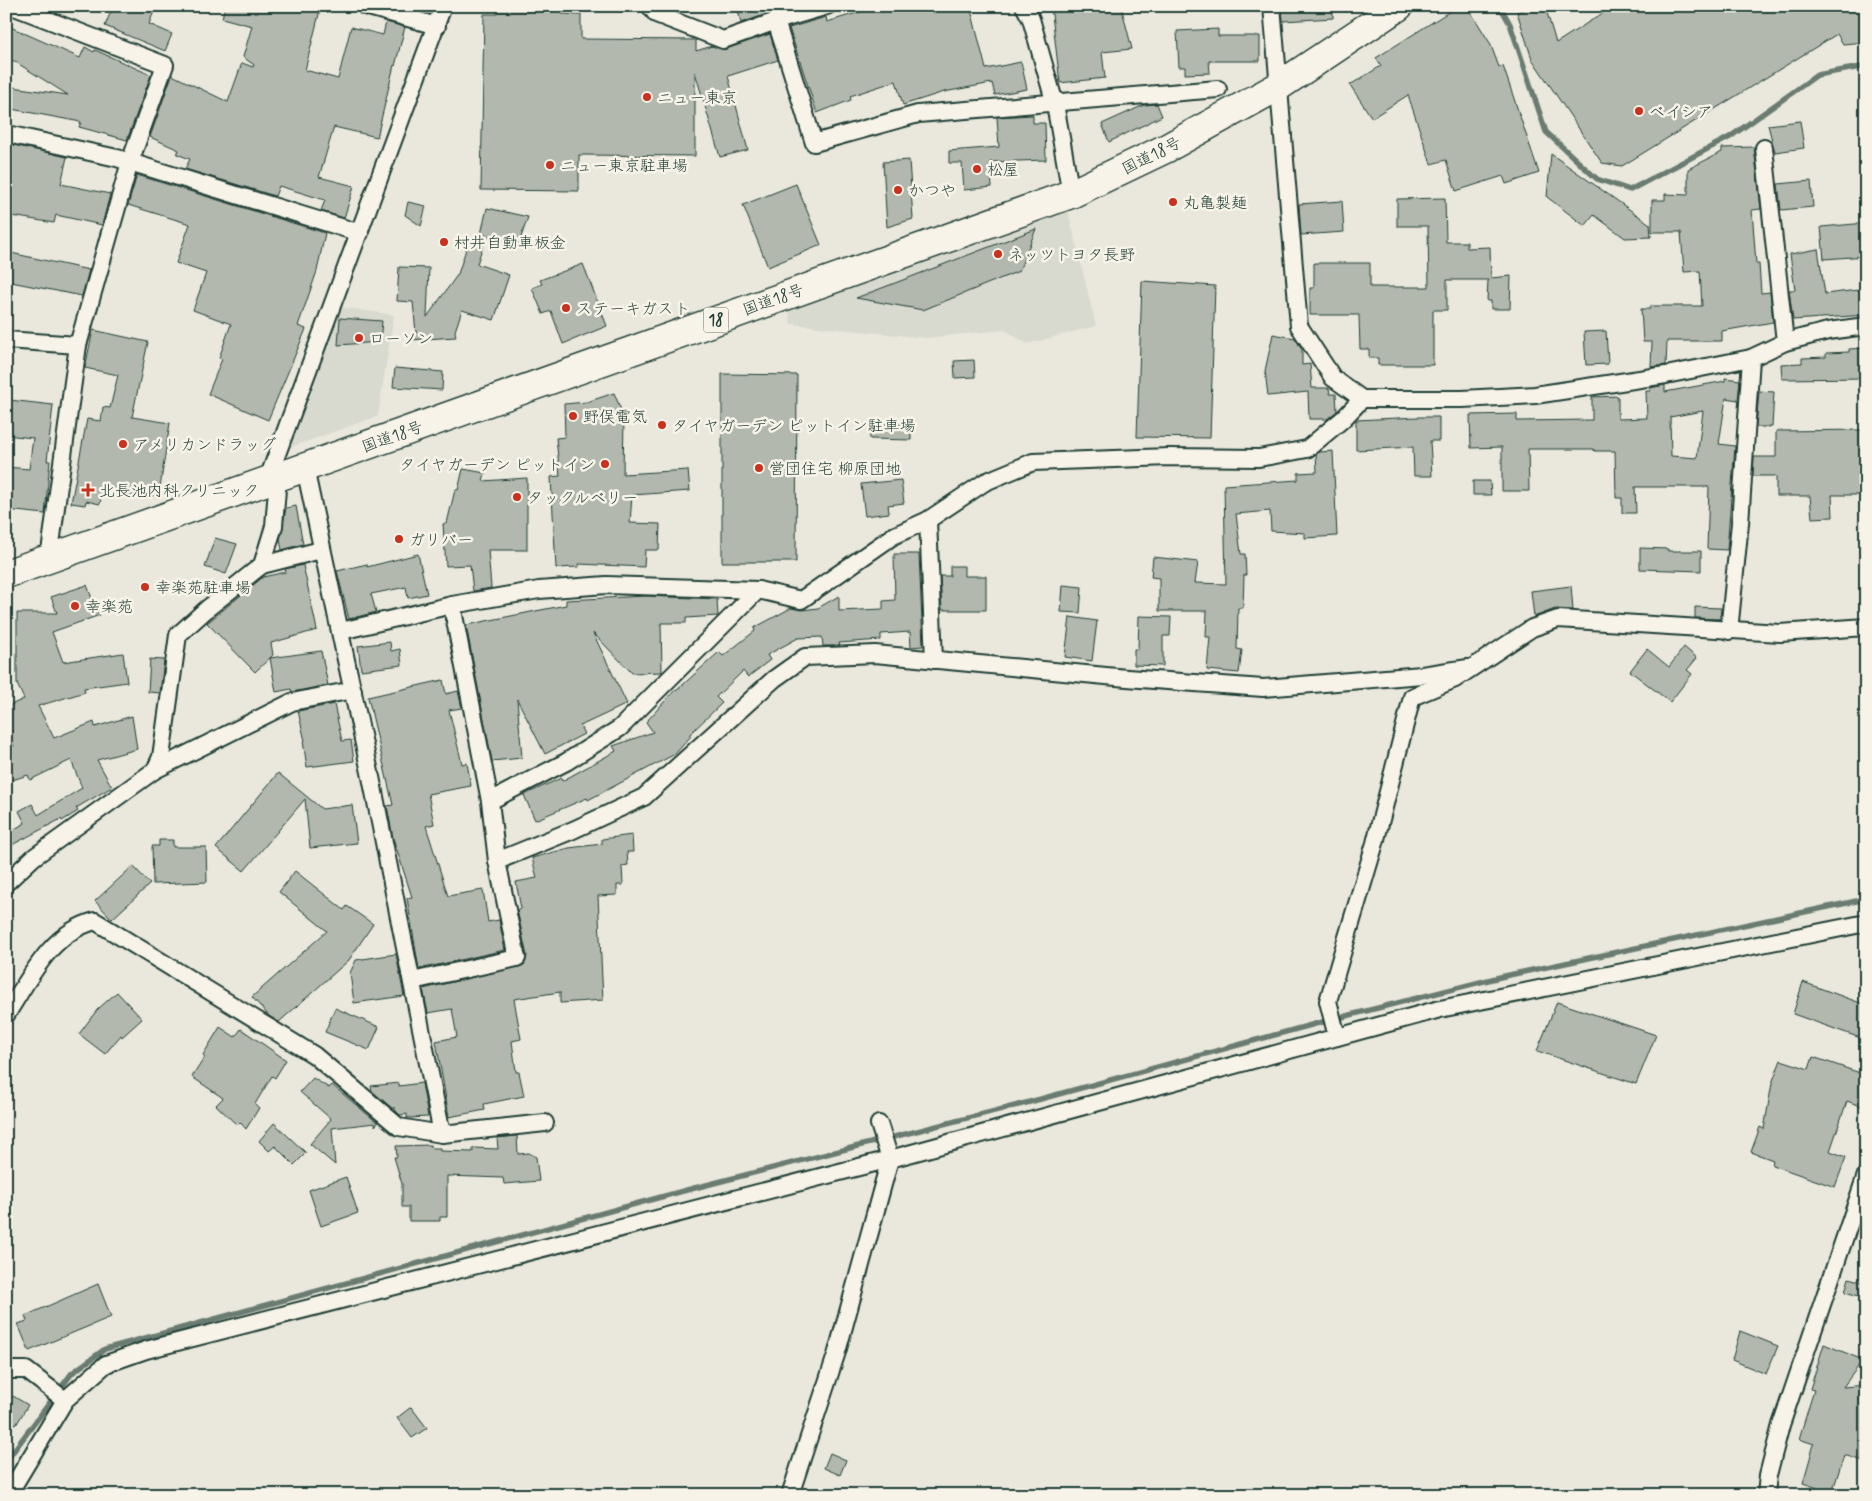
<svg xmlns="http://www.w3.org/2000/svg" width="1872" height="1501" font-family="Mynerve,'Klee One',sans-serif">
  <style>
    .built { fill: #d9dacf }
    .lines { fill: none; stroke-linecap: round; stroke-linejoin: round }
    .stream { stroke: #6a7c72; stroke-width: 5.5 }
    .building { fill: #b2b8ae; stroke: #1f3d34; fill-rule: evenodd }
    .minor-casing { stroke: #1f3d34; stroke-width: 20 }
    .trunk-casing { stroke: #1f3d34; stroke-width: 31 }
    .minor { stroke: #f7f3e8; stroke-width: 16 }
    .trunk { stroke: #f7f3e8; stroke-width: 28 }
    .poi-dot { fill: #c8321e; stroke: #f7f3e8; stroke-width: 2 }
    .labels { text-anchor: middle; stroke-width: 5; stroke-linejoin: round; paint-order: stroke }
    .shield { fill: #f7f3e8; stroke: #60746a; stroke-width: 1 }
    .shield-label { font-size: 15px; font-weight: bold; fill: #1f3d34 }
    .poi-label { font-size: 16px; fill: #1f3d34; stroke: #f7f3e8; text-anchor: start }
    .street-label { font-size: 16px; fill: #1f3d34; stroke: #f7f3e8 }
  </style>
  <rect width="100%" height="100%" fill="#eae8dd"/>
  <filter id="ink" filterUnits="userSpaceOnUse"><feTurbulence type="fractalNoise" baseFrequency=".02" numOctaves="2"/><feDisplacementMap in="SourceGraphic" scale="10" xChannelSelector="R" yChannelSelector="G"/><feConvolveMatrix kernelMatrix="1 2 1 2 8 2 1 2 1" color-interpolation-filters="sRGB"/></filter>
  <g filter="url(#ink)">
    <g class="built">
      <path d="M1066,202L1096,326L1027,344L1005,330L926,338L791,324L789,310Z"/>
      <path d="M340,307L394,315L378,416L286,449Z"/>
    </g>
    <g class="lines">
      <g class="stream">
        <path d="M1500,6L1510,24L1546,132L1597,179L1630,190L1730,137L1817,75L1866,66"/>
        <path d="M6,1461L72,1373L105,1349L683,1191L1026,1103L1315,1024L1500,977L1866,899"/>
      </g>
    </g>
    <g class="building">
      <path d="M113,6H156L149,24L172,34L165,51L105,26Z"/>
      <path d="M225,6H321L305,70L338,79L351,27L383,35L386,22L405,27L395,66L394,65L377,137L334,127L319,177L354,186L344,218L321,211L325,200L279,186L275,196L185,169L190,159L177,154L179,150L150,137L172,75L228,102L242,63L253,67L254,65L243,57L252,26L222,18Z"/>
      <path d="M497,6H562V14L581,15V39L696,40V51L712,46L726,49L770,34L778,60L728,76L748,150L720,157L695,72V156L579,155V191L481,190L484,14H497Z"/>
      <path d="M737,6H791L741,23Z"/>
      <path d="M870,6H970L986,69L1021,62L1027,89L995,95L992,83L944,92L903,105L896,81L850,96L851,100L817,113L789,28L826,17L827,22L870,9Z"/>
      <path d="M1051,6H1121L1132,49L1102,52L1105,78L1060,83Z"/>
      <path d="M1282,6H1333V18L1283,21Z"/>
      <path d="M1458,6H1467L1490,43L1499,67L1503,66L1539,173L1506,184L1503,176L1456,191L1446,160L1431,164L1408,95L1372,118L1350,85L1381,66L1376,58Z"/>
      <path d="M1534,6H1545L1556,43L1614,6H1866V42L1843,44L1837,34L1622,166L1602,163L1532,59L1517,12Z"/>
      <path d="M6,25L80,58L85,47L94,52L95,50L151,75L127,140L79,127L81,122L6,108V86L68,95L6,56Z"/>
      <path d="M1218,29V36H1260V61H1209L1210,73L1185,74V67H1179L1177,31Z"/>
      <path d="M1157,104L1162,116L1109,142L1102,124L1144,105Z"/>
      <path d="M1033,115V123H1045L1046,160L990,162L992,187L964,190L962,163H949V151L999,147L997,117Z"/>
      <path d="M1800,121L1804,148L1775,152L1768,125Z"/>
      <path d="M6,143L67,157L61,184L110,194L102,225L56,215L54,223L6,215Z"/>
      <path d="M1754,147L1761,209L1752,210L1756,264H1759L1761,293L1770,292L1773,322L1722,331V341H1667L1666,365L1651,367L1652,342H1643L1641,309H1650V306H1702L1700,271L1684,272L1681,232H1652V200H1665V194L1688,195V169L1722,152V148Z"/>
      <path d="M1551,154L1650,224L1651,237L1625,238L1594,215L1585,226L1547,197Z"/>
      <path d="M909,160L913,219L887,227L883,162Z"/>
      <path d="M137,175L325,233L317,271L298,326L306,329L268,420L208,394L222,359L219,358L231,324L193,310L206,273L176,263L190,224L128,205Z"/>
      <path d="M1811,181L1813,207L1781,210L1778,184Z"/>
      <path d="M796,184L821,245L768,267L743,205Z"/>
      <path d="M1445,198L1446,242H1467V248L1490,247L1491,278L1511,276L1510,309H1491V301H1487L1488,280H1447V310H1433V365H1378V358H1369V349H1360L1359,315H1310V288H1314V263H1370V287H1429L1428,226H1397V199Z"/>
      <path d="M1342,201L1344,232L1301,235L1299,204Z"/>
      <path d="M408,202L426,206L421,226L405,215Z"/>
      <path d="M487,208L528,217L519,243L481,234Z"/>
      <path d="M1866,223V256L1824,259L1821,227Z"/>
      <path d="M1036,229L1019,271L923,310L856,298Z"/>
      <path d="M469,240L483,245L477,264L509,275L494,320L462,310L455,331L456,337L410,340L416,333L413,302L397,301L399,267L429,268L427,317L458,274Z"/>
      <path d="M1818,249L1825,294L1866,289V315L1793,320L1789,290H1795L1790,254Z"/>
      <path d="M11,253L89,270L82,296L6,281Z"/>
      <path d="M583,264L607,326L563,344L551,311L543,314L532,288L542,284L540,280Z"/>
      <path d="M1142,281L1215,286L1210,438L1137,437Z"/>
      <path d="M340,318L382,321L380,342L338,345Z"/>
      <path d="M93,330L148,342L132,417L170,423L159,494L145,498L102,491L100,504L86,501L85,505L71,503L87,419L101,421L103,407L110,408L118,375L85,368Z"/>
      <path d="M1606,331L1608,364L1586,365L1584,332Z"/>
      <path d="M1273,334L1295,338L1302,350V365L1310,364L1312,388H1329L1330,394H1336L1337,411L1327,419H1309L1308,392L1268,396L1265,371Z"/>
      <path d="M1866,348V378L1782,379L1781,364L1802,363V358L1826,357V353L1849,352V349Z"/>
      <path d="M974,360L975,377L955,378L954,361Z"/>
      <path d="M395,368L443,372L442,390L393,387Z"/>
      <path d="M722,374L797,375L796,562H722Z"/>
      <path d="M1725,378L1740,380L1738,400L1726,398L1719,444L1735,446L1727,550L1707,549L1709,487H1635L1636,513H1622V498H1616L1615,451H1594V449H1528L1529,491H1502V447L1471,448L1470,415L1517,414V421L1592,420V397L1618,396V419L1647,418L1646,391H1650V388L1665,385V392L1725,381ZM1703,411L1697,458L1671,456L1670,417Z"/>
      <path d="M1759,391L1774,392L1772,427H1756Z"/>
      <path d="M614,393L624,417L623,474L688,470L690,491L632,495L630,523L660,524L659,550H645L644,567L579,564V567L556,568L551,477L560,476L556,438L565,437L564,404L587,402Z"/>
      <path d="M9,400L53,405L47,461H50L45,514L6,510V467L29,469L33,438L6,435Z"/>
      <path d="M1418,417H1439V441H1430L1432,476H1414L1413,447L1356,450V420Z"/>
      <path d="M869,424H911V440L870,439Z"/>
      <path d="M1866,430V495H1832L1833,517L1812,518L1810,496H1776V476H1753L1754,457H1776V431Z"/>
      <path d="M1333,451L1337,536L1305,538V533L1271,531L1270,511L1236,514L1241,554H1245L1246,575H1244L1243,608H1238L1237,649L1242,650L1239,673L1207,670L1210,637H1206L1207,611H1159V578L1151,577L1153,557L1198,562L1195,583L1226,584L1224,485L1298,480V473L1317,472L1316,454L1320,452Z"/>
      <path d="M463,469L485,473L483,481L527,478V550H488L491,588L473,591L470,565L446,566L443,524L447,523L455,490H458Z"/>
      <path d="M901,480L904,503L888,505L889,513L865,516L861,484Z"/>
      <path d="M1473,481H1490L1491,495H1473Z"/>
      <path d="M296,506L303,544L282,550L280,540L286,508Z"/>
      <path d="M215,538L237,544L226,574L205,567Z"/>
      <path d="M1640,548L1668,549V551H1701V571L1640,569Z"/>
      <path d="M418,554L427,594L408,598L406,587L371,594L376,612L349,619L337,571L367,564V567Z"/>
      <path d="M894,554H919L923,646L911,647L910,632L881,634V640L839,643L840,646H823L822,637L798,638L767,655L770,660L748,677L743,671L716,697L722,703L689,735L691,736L675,754L588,800L587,798L535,820L524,795L561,778L562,781L616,751L613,746L653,732L646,722L675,690L676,691L719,652L723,656L755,631L754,628L791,608L802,610L818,608L839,596V611L883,609V601L895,600Z"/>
      <path d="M303,565L317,630L271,643L273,655L255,672L207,623L263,577L286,572L285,569Z"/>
      <path d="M950,566H964V576H986V610H942L940,576H950Z"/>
      <path d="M87,585L97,612H100V615L52,632L63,662L123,653L127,682L84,688L85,692L38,706L54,738L94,722L95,727L132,716L137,749L97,760L112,787L76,808L78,811L62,821L61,819L10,846L6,834L25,823L19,811L32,804L38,815L82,788L71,760L30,780L28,775L6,782V749L14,746L8,734L12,732L6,718V707L24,699L17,684V613H57L51,597Z"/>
      <path d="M1063,585L1082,587L1080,613L1061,612Z"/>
      <path d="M1571,586L1573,610L1555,609L1534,617L1531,591Z"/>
      <path d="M646,596L717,599L718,616L686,618V623H661L662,672L632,673L593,633L627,704L580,726L584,734L545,754L517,699L522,758L492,761L466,625L566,605V600Z"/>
      <path d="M1695,607L1721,608L1720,619L1695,618Z"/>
      <path d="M1139,616L1171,617L1170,636H1163V666L1134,665V649H1138Z"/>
      <path d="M1070,617L1097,621L1092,661L1065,657Z"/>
      <path d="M390,642L391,651L400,649L402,665L361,670L358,646Z"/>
      <path d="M1684,647L1697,658L1687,670L1692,674L1670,702L1630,671L1647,649L1669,667Z"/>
      <path d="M321,651L328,685L292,692L291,689L276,692L270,658Z"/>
      <path d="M150,659L164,660L160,693L148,692Z"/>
      <path d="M443,680L446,694L458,691L462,708L449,710L462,764L467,763L471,786L428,794L434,824L426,826L448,896L483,890L488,922L499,920L505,950L419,969L407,898L412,897L393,838L387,806L393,805L368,697Z"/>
      <path d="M334,704L342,741L351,740L354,761L307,767L303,741H305L298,711Z"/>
      <path d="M278,773L322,809L352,805L357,843L310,848L305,799L244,871L216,848Z"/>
      <path d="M632,835L633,852H627L628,865L622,866L623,885H617V895L598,896L603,1000L560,1003V992L514,999L521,1039L512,1041L516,1072H519L524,1096L484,1104L485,1110L449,1117L436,1041L457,1037L452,1009L428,1013L423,989L524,965L527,956L517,910L521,909L516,882L537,878L532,858L569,848L602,844V839Z"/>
      <path d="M159,840H173V847H206L207,882L153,884L152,846H159Z"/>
      <path d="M133,866L150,884L112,919L95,901Z"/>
      <path d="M295,871L344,910L347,906L373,924L349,960L279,1022L269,1016L252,997L327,931L279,892Z"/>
      <path d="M396,954L404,996L354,1003L350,973L356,960Z"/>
      <path d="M1803,982L1866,1005V1040L1793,1014Z"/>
      <path d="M117,992L142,1019L122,1037L121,1035L105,1054L79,1034L97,1010Z"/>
      <path d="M1557,1002L1656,1035L1636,1084L1537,1051Z"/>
      <path d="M335,1008L379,1027L369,1050L325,1032Z"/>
      <path d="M220,1027L235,1037L241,1029L286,1060L275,1078L272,1076L255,1104L259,1108L246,1129L240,1122L237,1125L216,1105L223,1098L192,1077L205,1057L203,1055Z"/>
      <path d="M1813,1057L1866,1075V1108L1847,1101L1830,1151L1846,1157L1835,1187L1772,1165L1773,1160L1751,1152L1760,1127L1764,1129L1772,1083L1781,1060L1809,1069Z"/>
      <path d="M313,1078L329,1088L332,1085L378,1123L375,1126V1123L332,1128L335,1165L310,1144L331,1119L300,1092Z"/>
      <path d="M399,1083V1086L422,1083L428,1117L407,1118V1114L400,1115L395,1110V1107L393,1109L372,1091L371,1086Z"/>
      <path d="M274,1123L306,1153L294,1165L275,1146L269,1151L259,1141Z"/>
      <path d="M517,1136L518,1154L529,1153L536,1157L539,1181L504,1184L503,1178L447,1176V1217H440V1221H409V1207H402V1184L394,1157H397L396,1146L430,1145L432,1148H440V1151L473,1152V1148L498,1149L497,1138Z"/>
      <path d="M346,1177L358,1213L321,1226L309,1190Z"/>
      <path d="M1849,1278L1866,1283V1298L1845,1292Z"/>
      <path d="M98,1284L111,1317L29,1351L18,1324L27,1321L25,1316Z"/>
      <path d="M1740,1331L1778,1346L1766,1374L1732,1360Z"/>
      <path d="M1824,1344L1863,1360L1843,1387L1866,1385V1462L1844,1455L1832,1493L1803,1483L1814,1444L1799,1439L1814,1390L1810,1389Z"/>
      <path d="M13,1396L28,1405L16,1425L6,1419V1406Z"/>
      <path d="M411,1407L427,1428L412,1438L397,1418Z"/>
      <path d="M830,1453L846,1460L840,1475L824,1468Z"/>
    </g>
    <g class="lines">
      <defs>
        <g id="minor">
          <path d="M12,6L165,65L130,162L78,345L49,559"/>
          <path d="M365,6L437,26"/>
          <path d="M650,6L656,14L723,40L776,21L827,6"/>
          <path d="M1024,6L1031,19L1055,104L1071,194"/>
          <path d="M1272,6L1299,326L1333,378L1362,399H1462L1535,395L1666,375L1751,358L1785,342L1828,331L1866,326"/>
          <path d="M776,21L814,143L918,114L1218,89"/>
          <path d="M12,135L117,158L360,233"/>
          <path d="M1764,148L1785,342"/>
          <path d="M6,340L78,345"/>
          <path d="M305,468L371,777L442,1134"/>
          <path d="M267,481L443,6"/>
          <path d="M928,520L934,660"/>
          <path d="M262,565L321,550"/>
          <path d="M452,605L490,801"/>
          <path d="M341,631L452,605L539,590L606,585L758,590L801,600L893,536L928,520L985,482L1033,462L1169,457L1259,458L1307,449L1343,419L1362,399"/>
          <path d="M1729,631L1740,523L1751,358"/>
          <path d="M155,770L292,702L353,690"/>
          <path d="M497,861L573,830L644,797L774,679L805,657L875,654L1127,678L1263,688L1422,675L1468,668"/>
          <path d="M6,883L34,857L155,770L161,757L178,635L208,608L262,565L274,526L278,477"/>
          <path d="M412,981L517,958L497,861L490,801L566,762L620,728L758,590"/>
          <path d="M6,1015C30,978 50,933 95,921L314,1055L399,1127L442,1134L545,1123"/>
          <path d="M1337,1037L1328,1001L1375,843L1412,697L1455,679L1532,628L1558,619L1780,633L1866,627"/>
          <path d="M6,1370H26L65,1400"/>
          <path d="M8,1495L65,1400L106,1364L146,1350L890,1159L1440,1009L1866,923"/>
          <path d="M790,1495L837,1352L890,1159L879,1124"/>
          <path d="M1766,1495L1768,1475L1781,1425L1866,1175"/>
        </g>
        <path id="trunk" d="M6,574L1071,194L1167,148L1279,86L1399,6"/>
      </defs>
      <use href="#minor" class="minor-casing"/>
      <use href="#trunk" class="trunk-casing"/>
      <use href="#minor" class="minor"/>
      <use href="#trunk" class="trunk"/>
    </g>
  </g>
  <g class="poi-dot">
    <circle cx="647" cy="97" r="5"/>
    <circle cx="1639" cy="111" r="5"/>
    <circle cx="550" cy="165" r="5"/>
    <circle cx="977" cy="169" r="5"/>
    <circle cx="898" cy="190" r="5"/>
    <circle cx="1173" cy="202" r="5"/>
    <circle cx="444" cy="242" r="5"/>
    <circle cx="998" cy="254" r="5"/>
    <circle cx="566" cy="308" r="5"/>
    <circle cx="359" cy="338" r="5"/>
    <circle cx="573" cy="416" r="5"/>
    <circle cx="662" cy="425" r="5"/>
    <circle cx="123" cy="444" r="5"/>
    <circle cx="605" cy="464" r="5"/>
    <circle cx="759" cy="468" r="5"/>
    <path d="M85.5 482.5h5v5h5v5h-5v5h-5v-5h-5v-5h5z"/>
    <circle cx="517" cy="497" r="5"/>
    <circle cx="399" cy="539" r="5"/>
    <circle cx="145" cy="587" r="5"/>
    <circle cx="75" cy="606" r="5"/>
  </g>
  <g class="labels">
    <rect class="shield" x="703.5" y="307.5" width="25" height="25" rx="4"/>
    <g class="shield-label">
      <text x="716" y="325">18</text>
    </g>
    <g class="poi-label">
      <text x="657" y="103">ニュー東京</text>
      <text x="1649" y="117">ベイシア</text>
      <text x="560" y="171">ニュー東京駐車場</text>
      <text x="987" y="175">松屋</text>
      <text x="908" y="196">かつや</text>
      <text x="1183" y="208">丸亀製麺</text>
      <text x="454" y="248">村井自動車板金</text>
      <text x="1008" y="260">ネッツトヨタ長野</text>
      <text x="576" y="314">ステーキガスト</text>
      <text x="369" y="344">ローソン</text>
      <text x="583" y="422">野俣電気</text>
      <text x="672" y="431">タイヤガーデン ピットイン駐車場</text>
      <text x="133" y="450">アメリカンドラッグ</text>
      <text x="595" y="470" text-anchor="end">タイヤガーデン ピットイン</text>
      <text x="769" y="474">営団住宅 柳原団地</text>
      <text x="99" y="496">北長池内科クリニック</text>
      <text x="527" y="503">タックルベリー</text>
      <text x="409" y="545">ガリバー</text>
      <text x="155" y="593">幸楽苑駐車場</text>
      <text x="85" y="612">幸楽苑</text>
    </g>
    <g class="street-label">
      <text transform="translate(1151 155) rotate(-27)" y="6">国道18号</text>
      <text transform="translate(773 299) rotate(-20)" y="6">国道18号</text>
      <text transform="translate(392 436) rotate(-20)" y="6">国道18号</text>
    </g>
  </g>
  <rect width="1872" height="1501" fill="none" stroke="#f7f3e8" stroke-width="25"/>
  <rect x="12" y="12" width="1847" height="1476" fill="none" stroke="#1f3d34" stroke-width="2" filter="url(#ink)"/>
</svg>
